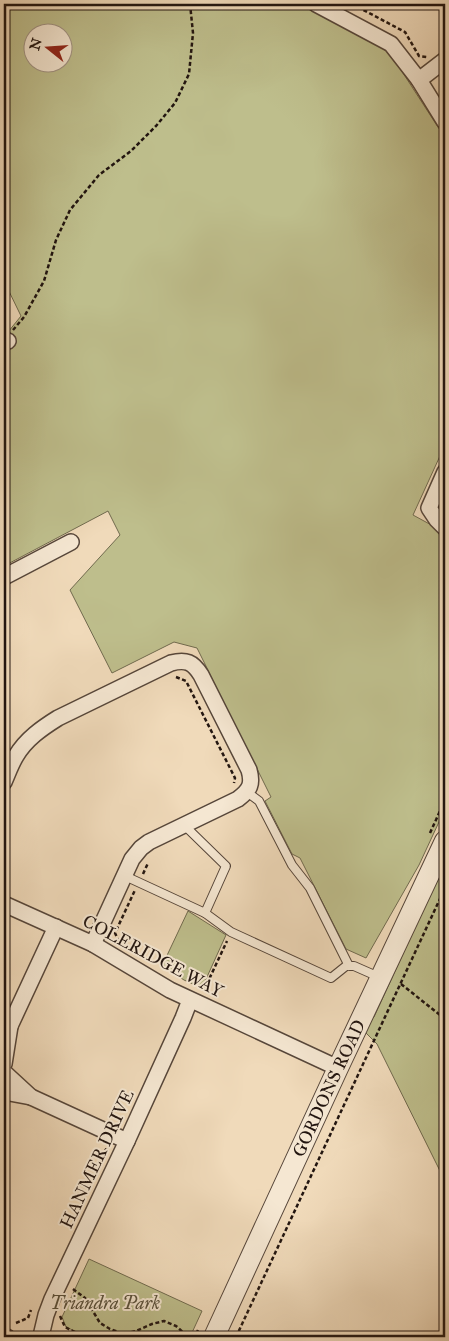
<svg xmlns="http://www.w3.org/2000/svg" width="449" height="1341" font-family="'IM FELL Great Primer',serif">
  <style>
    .green { fill: #bebe8c; stroke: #706a4e; fill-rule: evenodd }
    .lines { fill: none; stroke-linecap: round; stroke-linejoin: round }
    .service-casing { stroke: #56463a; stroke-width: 10 }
    .minor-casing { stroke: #56463a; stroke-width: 18 }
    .tertiary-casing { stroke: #56463a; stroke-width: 22 }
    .path { stroke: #221510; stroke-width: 2.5; stroke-dasharray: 4 2.5; stroke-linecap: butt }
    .service { stroke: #f5e7d2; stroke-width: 8 }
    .minor { stroke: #f5e7d2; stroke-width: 15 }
    .tertiary { stroke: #f5e7d2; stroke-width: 20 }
    .labels { text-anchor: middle; stroke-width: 4; stroke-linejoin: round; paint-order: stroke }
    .street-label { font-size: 18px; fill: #221510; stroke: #f5e7d2 }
    .park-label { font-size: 18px; font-style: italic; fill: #59503b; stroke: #f5e7d2 }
  </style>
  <rect width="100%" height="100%" fill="#f0daba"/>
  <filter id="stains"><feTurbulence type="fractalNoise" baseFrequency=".004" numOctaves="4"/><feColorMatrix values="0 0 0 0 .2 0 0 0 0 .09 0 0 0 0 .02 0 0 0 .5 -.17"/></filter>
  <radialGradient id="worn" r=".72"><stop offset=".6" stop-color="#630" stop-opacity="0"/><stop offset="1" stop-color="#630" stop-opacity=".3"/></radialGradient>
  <g class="green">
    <path d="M4,4H301L379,45L392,56L445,138V445L413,515L435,527L444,509H445V809L419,865L366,958L346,949L300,858L292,854L265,801L271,797L197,648L174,642L112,673L70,590L120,535L108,511L4,566V337L21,316L4,281ZM32,32H62V62H32Z"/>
    <path d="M445,862V1181L377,1044L363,1030L369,1020L374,1017Z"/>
    <path d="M188,911L226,935L202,988L184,980L162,966Z"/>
    <path d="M89,1259L202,1311L190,1337H88L66,1327L62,1317Z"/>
  </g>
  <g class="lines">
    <defs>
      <g id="service">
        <path d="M247,792L259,801L292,865L310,888L349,966"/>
        <path d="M184,825L226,866L205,913"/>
        <path d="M125,876L205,913L231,932L331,978L346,966H354L379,977"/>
      </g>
      <g id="minor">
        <path d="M316,4L391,44L419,80L445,122"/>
        <path d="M419,80L445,60"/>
        <path d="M4,340L8,341"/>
        <path d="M445,472L429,508L437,520L445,528"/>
        <path d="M4,577L71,542"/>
        <path d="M4,782C8,773 11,764 16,756C26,739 42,728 58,718L171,663C186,659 193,662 201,675L249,770C253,784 250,790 238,799L149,842L141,848L132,859L93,944"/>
        <path d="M4,904L93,944L170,990L338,1068"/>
        <path d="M4,1035L10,1026L56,927"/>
        <path d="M4,1064L10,1026"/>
        <path d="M6,1074L31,1097L127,1141"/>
        <path d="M4,1092L31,1097"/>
        <path d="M4,1336L7,1337"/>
        <path d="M41,1336L46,1315L52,1299L127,1141L183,1018L190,1000"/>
      </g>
      <g id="tertiary">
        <path id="s1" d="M214,1337L338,1068L445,841"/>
      </g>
    </defs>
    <use href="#service" class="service-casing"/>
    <use href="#minor" class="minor-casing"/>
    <use href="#tertiary" class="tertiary-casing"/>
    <g class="path">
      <path d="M352,4L405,32L419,56L427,57"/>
      <path d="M445,83L444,90L445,92"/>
      <path d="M13,330L24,317L44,281L56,240L70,210L99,175L131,151L156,126L175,103L189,74L193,33L190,4"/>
      <path d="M176,677L186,681L235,778L234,783"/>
      <path d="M430,833L445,800"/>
      <path d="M143,874L148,863"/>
      <path d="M119,942L115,933L135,890"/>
      <path d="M401,984L445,1019"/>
      <path d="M204,990L227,941"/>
      <path d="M102,1158L107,1147"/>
      <path d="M73,1289L85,1298L100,1323L110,1329L124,1334L136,1331L152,1324L164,1321L176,1326L184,1333L186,1337"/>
      <path d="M60,1316L65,1327L82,1336V1337"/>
      <path d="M16,1323L28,1318L31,1310"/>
      <path d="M194,1337L198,1330"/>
      <path d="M236,1337L445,888"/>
    </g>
    <use href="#service" class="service"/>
    <use href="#minor" class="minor"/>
    <use href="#tertiary" class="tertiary"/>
  </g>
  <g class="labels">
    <g class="street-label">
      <text transform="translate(153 956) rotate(28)" y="6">COLERIDGE WAY</text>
      <text dy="6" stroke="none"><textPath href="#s1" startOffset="274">GORDONS ROAD</textPath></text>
      <text transform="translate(97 1159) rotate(-65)" y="6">HANMER DRIVE</text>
    </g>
    <g class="park-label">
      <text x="105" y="1309">Triandra Park</text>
    </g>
  </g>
  <rect width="449" height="1341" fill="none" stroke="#f0daba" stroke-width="20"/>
  <rect x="5" y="5" width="439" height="1331" fill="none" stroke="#221510" stroke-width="2.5"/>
  <rect x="10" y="10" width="429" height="1321" fill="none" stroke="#221510"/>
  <g transform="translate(48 48) rotate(287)"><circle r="24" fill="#f5e7d2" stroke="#a19384"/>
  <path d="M0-4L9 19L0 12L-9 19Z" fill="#8f2418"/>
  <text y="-8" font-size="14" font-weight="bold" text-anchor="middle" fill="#221510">N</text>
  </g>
  <rect width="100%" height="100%" filter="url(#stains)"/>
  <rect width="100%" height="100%" fill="url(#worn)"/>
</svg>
